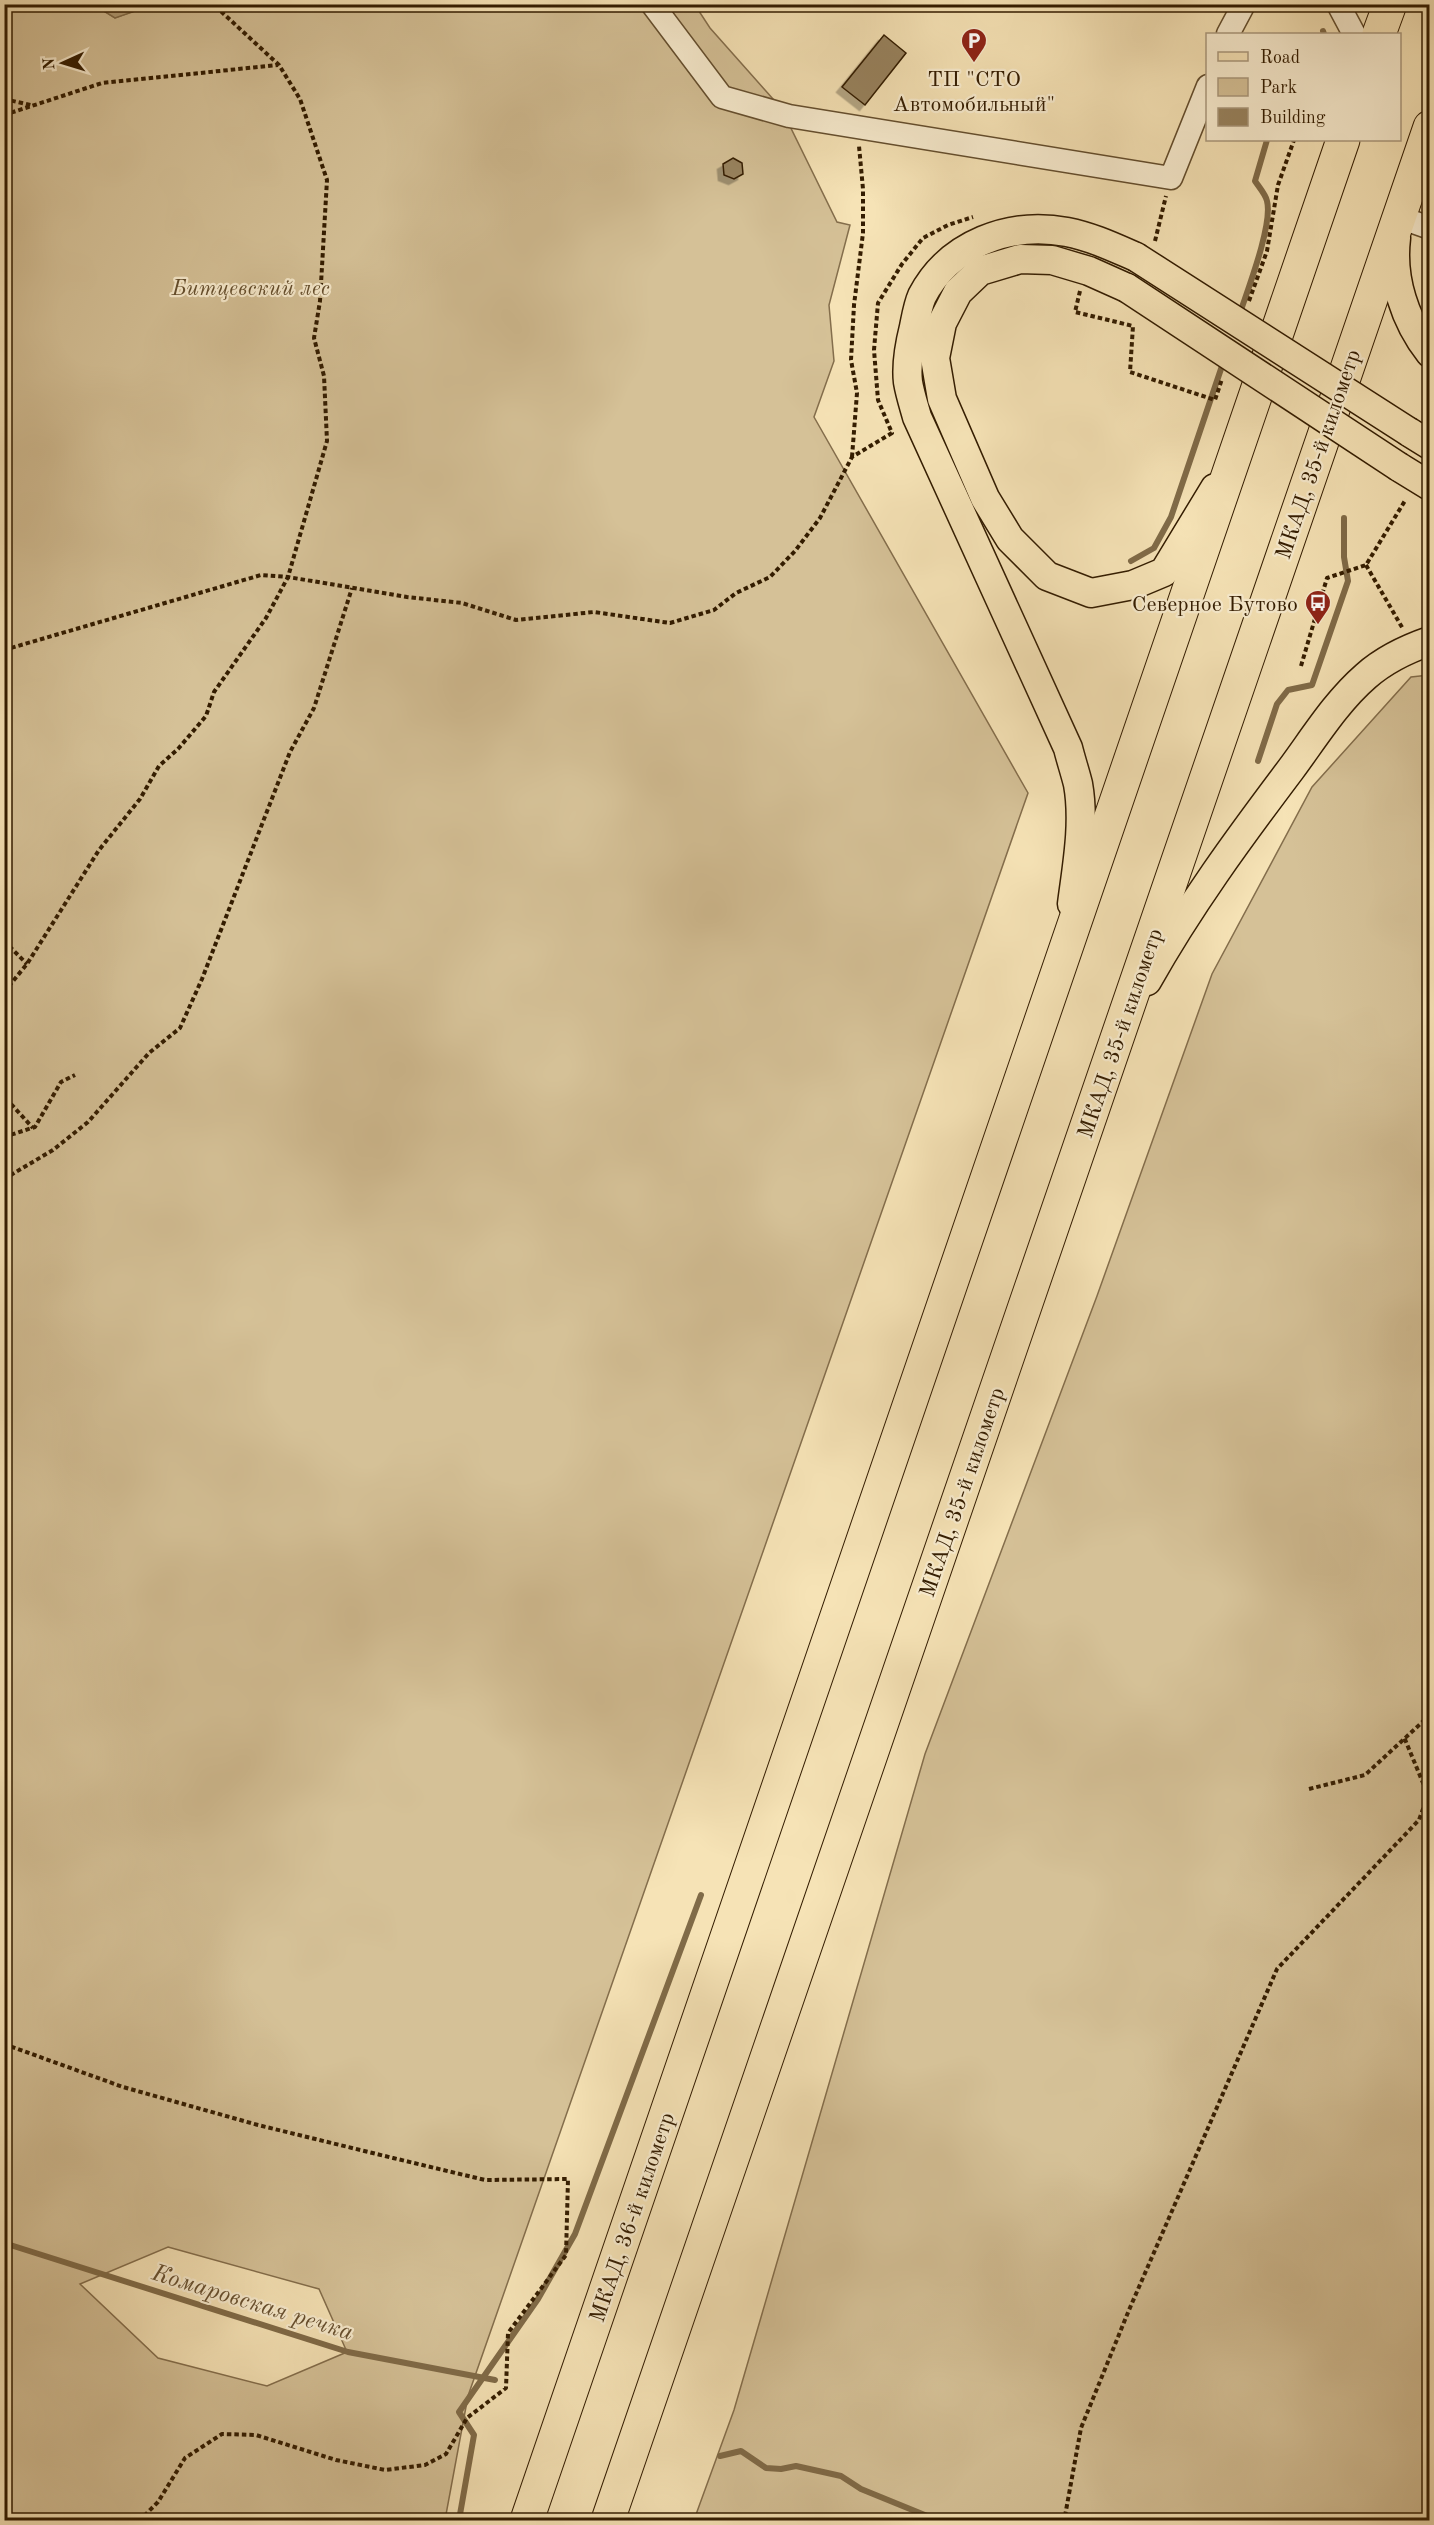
<svg xmlns="http://www.w3.org/2000/svg" width="1434" height="2525" font-family="'Old Standard TT',serif">
  <style>
    .green { fill: #d5c197; stroke: #846e4c; stroke-width: 1.5; fill-rule: evenodd }
    .water { fill: #b49f78; stroke: #806b48; stroke-width: 1.5 }
    .lines { fill: none; stroke-linecap: round; stroke-linejoin: round }
    .stream { stroke: #806b48; stroke-width: 6 }
    .building { fill: #98835f; stroke: #331c00; stroke-width: 1.5; filter: url(#shadow) }
    .minor-casing { stroke: #644e2e; stroke-width: 25 }
    .major-casing { stroke: #331c00; stroke-width: 31 }
    .highway-casing { stroke: #331c00; stroke-width: 35 }
    .path { stroke: #331c00; stroke-width: 4; stroke-dasharray: 4.5 3; stroke-linecap: butt }
    .minor { stroke: #f9edd0; stroke-width: 22 }
    .major { stroke: #f6e3b6; stroke-width: 28 }
    .highway { stroke: #f6e3b6; stroke-width: 33 }
    .major-bridge-casing { stroke: #331c00; stroke-width: 31; stroke-linecap: butt }
    .major-bridge { stroke: #f6e3b6; stroke-width: 28 }
    .labels { text-anchor: middle; stroke-width: 4.5; stroke-linejoin: round; paint-order: stroke }
    .poi-label { font-size: 22px; fill: #331c00; stroke: #f9edd0 }
    .park-label { font-size: 22px; font-style: italic; fill: #644e2d; stroke: #f9edd0 }
    .street-label { font-size: 22px; fill: #331c00; stroke: #f9edd0 }
    .water-label { font-size: 24px; font-style: italic; fill: #675030; stroke: #f9edd0 }
  </style>
  <defs>
    <filter id="shadow"><feDropShadow dx="-5.5" dy="5.5" stdDeviation="0" flood-color="#0004"/></filter>
  </defs>
  <rect width="100%" height="100%" fill="#f6e3b6"/>
  <filter id="stains"><feTurbulence type="fractalNoise" baseFrequency=".00333" numOctaves="4"/><feColorMatrix values="0 0 0 0 .2 0 0 0 0 .09 0 0 0 0 .02 0 0 0 .5 -.17"/></filter>
  <radialGradient id="worn" r=".72"><stop offset=".6" stop-color="#630" stop-opacity="0"/><stop offset="1" stop-color="#630" stop-opacity=".3"/></radialGradient>
  <g class="green">
    <path d="M153,4L695,5L710,28L781,108L837,222L850,225L829,305L834,361L814,417L1028,793L468,2396L445,2520H5L4,5H102L98,7L115,18ZM168,2247L319,2289L347,2352L267,2386L158,2358L80,2284Z"/>
    <path d="M1429,675V2520H694L734,2410L925,1754L1097,1296L1212,974L1312,787L1411,677Z"/>
  </g>
  <path class="water" d="M102,4H153V5L115,18L97,7Z"/>
  <g class="lines">
    <g class="stream">
      <path d="M1323,31L1324,34"/>
      <path d="M1240,313C1248,289 1273,224 1267,201C1266,195 1259,187 1255,181L1267,140"/>
      <path d="M1131,561L1154,548L1171,517L1224,360"/>
      <path d="M1258,761L1277,704L1288,690L1312,685L1348,581L1344,557V518"/>
      <path d="M4,2243L348,2352L495,2380"/>
      <path d="M720,2456L741,2451L766,2468L781,2469L796,2466L841,2476L861,2489L937,2520"/>
      <path d="M459,2520L474,2435L459,2412L538,2299L575,2234L701,1895"/>
    </g>
  </g>
  <g class="building">
    <path d="M884,35L906,53L865,105L842,87Z"/>
    <path d="M733,158L742,163L743,174L734,179L724,175L723,164Z"/>
  </g>
  <g class="lines">
    <defs>
      <g id="minor">
        <path d="M652,4L722,97L789,116L1171,178L1208,86"/>
        <path d="M1338,4L1354,34"/>
        <path d="M1228,34L1244,4"/>
        <path d="M1405,206L1399,217L1430,228"/>
      </g>
      <g id="major">
        <path d="M1396,238C1391,279 1405,321 1430,353"/>
        <path d="M1127,288L1089,271L1052,260L1020,259L980,271L958,292L942,323L935,358L942,399L985,498L1010,539L1047,576L1091,593L1133,585L1164,572L1215,488"/>
        <path d="M1409,432L1430,445"/>
        <path d="M1399,467L1430,486"/>
        <path d="M1072,904C1077,865 1085,823 1078,784C1075,772 1071,760 1068,748L917,417C914,406 910,394 908,382C906,365 910,343 914,327C916,317 918,305 922,296C949,244 1010,221 1067,232C1092,237 1113,247 1136,257"/>
        <path d="M1147,981C1189,906 1239,838 1291,769C1314,738 1336,702 1366,676C1384,660 1407,649 1430,641"/>
      </g>
      <g id="highway">
        <path d="M1379,34L1390,4"/>
        <path d="M527,2520L1343,140"/>
        <path d="M608,2520L1430,127"/>
      </g>
    </defs>
    <use href="#minor" class="minor-casing"/>
    <use href="#major" class="major-casing"/>
    <use href="#highway" class="highway-casing"/>
    <g class="path">
      <path d="M4,99L31,105"/>
      <path d="M4,115L102,83L278,65"/>
      <path d="M1155,241L1166,196"/>
      <path d="M1080,291L1075,312L1133,326L1130,372L1215,400L1222,379"/>
      <path d="M1249,301L1267,251L1278,185L1294,140"/>
      <path d="M852,457L857,393L851,360L854,305L863,233V189L859,146"/>
      <path d="M1366,565L1403,629"/>
      <path d="M4,650L261,575L288,577L407,597L462,603L516,620L594,612L670,623L714,610L736,593L770,577L795,551L820,518L852,457L892,433L878,400L874,350L878,303L902,264L923,238L948,225L973,217"/>
      <path d="M1301,666L1327,578L1366,565L1406,499"/>
      <path d="M4,941L27,964"/>
      <path d="M4,992L27,964L99,850L140,799L159,766L178,749L206,716L214,692L266,618L288,577L327,441L324,376L314,338L320,301L327,180L300,99L279,65L213,4"/>
      <path d="M4,1091L10,1103L33,1128"/>
      <path d="M4,1137L35,1127L61,1082L75,1075"/>
      <path d="M4,1179L53,1150L88,1122L149,1053L180,1028L202,979L290,752L314,708L352,588"/>
      <path d="M1309,1789L1365,1775L1430,1715"/>
      <path d="M4,2044L123,2087L258,2125L393,2158L485,2180L568,2179L566,2255L508,2333L506,2388L467,2418L446,2454L425,2465L385,2470L336,2460L256,2435L222,2434L185,2458L158,2502L140,2520"/>
      <path d="M1065,2516L1081,2428L1129,2310L1277,1969L1419,1820L1428,1795L1404,1737"/>
    </g>
    <use href="#minor" class="minor"/>
    <use href="#major" class="major"/>
    <use href="#highway" class="highway"/>
    <defs>
      <g id="major-bridge">
        <path d="M1136,257L1409,432"/>
        <path d="M1127,288L1399,467"/>
      </g>
    </defs>
    <use href="#major-bridge" class="major-bridge-casing"/>
    <use href="#major-bridge" class="major-bridge"/>
  </g>
  <defs>
    <symbol id="parking-pin" viewBox="-11 -11 22 30"><path d="M0 17L-7.5 6A9.5 9.5 0 1 1 7.5 6Z" fill="#8f2418" stroke="#f9edd0"/><path d="M-3.5-5.5H1a3.5 3.5 0 0 1 0 7H-1V5.5H-3.5ZM-1-3.4V-.6H.8a1.4 1.4 0 0 0 0-2.8Z" fill="#fff"/></symbol>
    <symbol id="bus-pin" viewBox="-11 -11 22 30"><path d="M0 17L-7.5 6A9.5 9.5 0 1 1 7.5 6Z" fill="#8f2418" stroke="#f9edd0"/><path d="M-5-6H5V4H4V6H2V4H-2V6H-4V4H-5ZM-3.5-4V0h7V-4ZM-3.5 1.2v1.5H-2V1.2ZM2 1.2v1.5H3.5V1.2Z" fill="#fff"/></symbol>
  </defs>
  <g fill-rule="evenodd">
    <use href="#parking-pin" x="959" y="26" width="30" height="40"/>
    <use href="#bus-pin" x="1303" y="588" width="30" height="40"/>
  </g>
  <g class="labels">
    <g class="poi-label">
      <text x="974" y="86">ТП "СТО<tspan x="974" dy="25">Автомобильный"</tspan></text>
      <text x="1298" y="611" text-anchor="end">Северное Бутово</text>
    </g>
    <g class="park-label">
      <text x="251" y="295">Битцевский лес</text>
    </g>
    <g class="street-label">
      <text transform="translate(1317 454) rotate(-71)" y="8">МКАД, 35-й километр</text>
      <text transform="translate(1119 1033) rotate(-71)" y="8">МКАД, 35-й километр</text>
      <text transform="translate(961 1492) rotate(-71)" y="8">МКАД, 35-й километр</text>
      <text transform="translate(631 2217) rotate(-71)" y="8">МКАД, 36-й километр</text>
    </g>
    <g class="water-label">
      <text transform="translate(253 2302) rotate(17)" y="8">Комаровская речка</text>
    </g>
  </g>
  <rect width="1434" height="2525" fill="none" stroke="#f6e3b6" stroke-width="24"/>
  <rect x="6" y="6" width="1422" height="2513" fill="none" stroke="#331c00" stroke-width="3"/>
  <rect x="12" y="12" width="1410" height="2501" fill="none" stroke="#331c00" stroke-width="1.5"/>
  <rect x="1206" y="33" width="195" height="108" fill="#f9edd0" stroke="#aa997d" stroke-width="1.5"/>
  <rect x="1218" y="52" width="30" height="9" fill="#f6e3b6" stroke="#aa997d" stroke-width="1.5"/>
  <text x="1260" y="63" font-size="18" fill="#331c00">Road</text>
  <rect x="1218" y="78" width="30" height="18" fill="#d5c197" stroke="#aa997d" stroke-width="1.5"/>
  <text x="1260" y="93" font-size="18" fill="#331c00">Park</text>
  <rect x="1218" y="108" width="30" height="18" fill="#98835f" stroke="#aa997d" stroke-width="1.5"/>
  <text x="1260" y="123" font-size="18" fill="#331c00">Building</text>
  <g transform="translate(63 63) rotate(266)" stroke="#f9edd0" stroke-width="4.5" paint-order="stroke">
  <path d="M0-4.5L10 22L0 15L-10 22Z" fill="#331c00"/>
  <text y="-9" font-size="16" font-weight="bold" text-anchor="middle" fill="#331c00">N</text>
  </g>
  <rect width="100%" height="100%" filter="url(#stains)"/>
  <rect width="100%" height="100%" fill="url(#worn)"/>
</svg>
